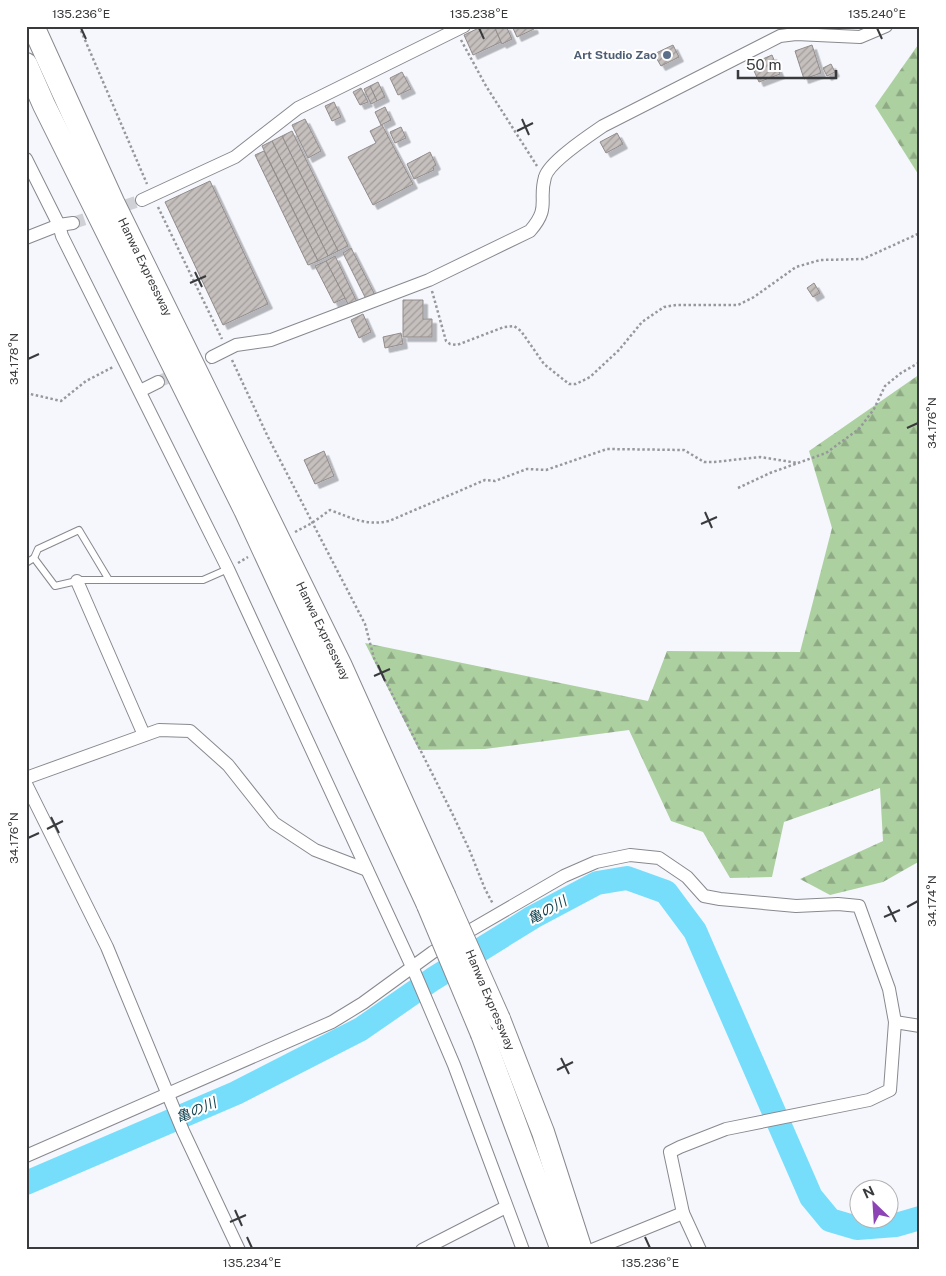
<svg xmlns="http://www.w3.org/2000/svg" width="946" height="1276" font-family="'Public Sans','Noto Sans JP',sans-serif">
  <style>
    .forest { fill: url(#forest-firs) }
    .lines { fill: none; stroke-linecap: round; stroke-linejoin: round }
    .river { stroke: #76defb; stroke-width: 24 }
    .building { fill: url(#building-hatch); stroke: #928c8a; filter: url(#shadow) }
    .street-tunnel { stroke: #d0d1d6; stroke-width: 12; stroke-dasharray: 12 6; stroke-linecap: butt }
    .lane-casing { stroke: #88898e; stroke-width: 8 }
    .street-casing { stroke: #88898e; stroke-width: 14 }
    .highway-casing { stroke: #88898e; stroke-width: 24 }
    .path { stroke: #97989c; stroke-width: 2.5; stroke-dasharray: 2.5 2.5; stroke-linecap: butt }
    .lane { stroke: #fff; stroke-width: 6 }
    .street { stroke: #fff; stroke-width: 12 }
    .highway { stroke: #fff; stroke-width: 22 }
    .highway-bridge-casing { stroke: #88898e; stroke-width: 24; stroke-linecap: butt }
    .highway-bridge { stroke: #fff; stroke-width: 22 }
    .ticks { fill: none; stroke: #393a3c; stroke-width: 2 }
    .service-dot { fill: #5c6f8a; stroke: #fff; stroke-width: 2 }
    .labels { text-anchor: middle; stroke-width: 4; stroke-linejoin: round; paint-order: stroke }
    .service-label { font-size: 12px; font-weight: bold; fill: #4e5e75; stroke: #fff; text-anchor: end }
    .street-label { font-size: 12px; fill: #393a3c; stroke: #fff }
    .water-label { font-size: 14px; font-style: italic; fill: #174652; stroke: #fff }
    .neatline { fill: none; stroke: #393a3c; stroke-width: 2 }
    .ticks-label { font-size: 12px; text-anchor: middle; fill: #393a3c }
  </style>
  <defs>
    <pattern id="forest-firs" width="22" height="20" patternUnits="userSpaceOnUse" patternTransform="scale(1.25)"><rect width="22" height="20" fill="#add0a1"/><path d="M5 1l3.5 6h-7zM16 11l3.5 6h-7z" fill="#8eaa84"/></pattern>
    <pattern id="building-hatch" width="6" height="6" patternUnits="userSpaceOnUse" patternTransform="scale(1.25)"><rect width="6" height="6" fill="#c5bfbd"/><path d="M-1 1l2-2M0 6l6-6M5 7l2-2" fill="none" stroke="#a19c9b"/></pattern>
    <filter id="shadow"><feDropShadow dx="4.5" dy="4.5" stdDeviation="0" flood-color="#0004"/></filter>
  </defs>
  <rect width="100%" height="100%" fill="#f6f7fd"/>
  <g class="forest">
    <path d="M920,42V177L875,106Z"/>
    <path d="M920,374V861L883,882L830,895L800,879L883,841L880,788L784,822L772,877L730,878L703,832L671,821L629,730L485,749L419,750L365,643L648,701L667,651L800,652L832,528L809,451Z"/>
  </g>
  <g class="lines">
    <path class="river" d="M26,1183L236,1093L361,1029L433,979L533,917L597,883L627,878L666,892L695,931L811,1197L830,1220L857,1228L896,1225L920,1218"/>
  </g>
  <g class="building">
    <path d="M483,26H494L501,42L473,55L464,35Z"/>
    <path d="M494,26H506L512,39L502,44Z"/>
    <path d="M512,26H533L534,29L517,37Z"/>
    <path d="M673,45L679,57L661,66L654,54Z"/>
    <path d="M812,45L821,73L804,79L795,51Z"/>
    <path d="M772,55L780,74L759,82L751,64Z"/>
    <path d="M831,64L835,72L827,76L823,68Z"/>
    <path d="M402,72L411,89L398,95L390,78Z"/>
    <path d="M378,82L385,97L377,101L370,86Z"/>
    <path d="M370,86L377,101L371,104L364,89Z"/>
    <path d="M361,88L368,102L360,105L353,92Z"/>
    <path d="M334,102L341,117L332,121L325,106Z"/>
    <path d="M385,107L391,120L381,125L375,112Z"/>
    <path d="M305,119L321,151L308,158L292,125Z"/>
    <path d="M382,125L413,184L373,205L348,157L376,143L370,131Z"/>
    <path d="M401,127L406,138L395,143L390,132Z"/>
    <path d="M292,131L348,246L338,251L282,136Z"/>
    <path d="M617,133L623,144L606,153L600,142Z"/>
    <path d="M282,136L338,251L328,256L272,141Z"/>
    <path d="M272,141L328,256L318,261L262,146Z"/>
    <path d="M264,151L318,261L308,265L255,155Z"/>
    <path d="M430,152L436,165L433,167L434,170L414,179L407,164Z"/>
    <path d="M210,181L268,304L223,325L165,202Z"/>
    <path d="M351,248L375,295L366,299L343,253Z"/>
    <path d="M335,256L357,302L349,306L326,261Z"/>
    <path d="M326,261L345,298L334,303L315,266Z"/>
    <path d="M814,283L820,293L813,297L807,288Z"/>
    <path d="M403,300H423V319H432V337H403Z"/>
    <path d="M363,314L371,332L359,338L351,320Z"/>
    <path d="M401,333L403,344L385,348L383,337Z"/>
    <path d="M324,451L334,476L315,484L304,460Z"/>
  </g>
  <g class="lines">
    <g class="street-tunnel">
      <path d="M73,223L142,200"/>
      <path d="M158,382L212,357"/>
    </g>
    <defs>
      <g id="lane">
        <path d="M34,558L55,586L81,580H109"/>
        <path d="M26,563L34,558L38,549L79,530L109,580H203L228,569"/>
      </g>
      <g id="street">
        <path d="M26,159L59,225L62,236L228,569L414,971L454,1065L523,1250"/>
        <path d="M142,200L235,157L298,108L464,26"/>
        <path d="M26,238L59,225L73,223"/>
        <path d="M212,357L236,345L271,340L429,280L530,231C551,207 538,201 545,177C549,162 590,135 603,126L780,36L796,34L860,37L886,26"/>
        <path d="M140,391L158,382"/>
        <path d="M77,581L144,735"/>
        <path d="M26,778L159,730L190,731L228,765L274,823L315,850L367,870"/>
        <path d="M26,784L107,947L183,1131L239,1250"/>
        <path d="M895,1022L920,1026"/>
        <path d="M26,1156L332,1022L363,1003L433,952L564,876L596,862L630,855L659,858L687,877L704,896L720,899L796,906L838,904L859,906L889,989L895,1022L890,1090L869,1100L726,1129L680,1147L670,1152L683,1213L592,1250"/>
        <path d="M683,1213L700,1250"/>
        <path d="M422,1250L506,1207"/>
      </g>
      <g id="highway">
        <path d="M33,26L113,202L340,664L444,895"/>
        <path d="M26,64L44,105L245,510L428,905"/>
        <path d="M499,1019L543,1132L581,1250"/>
        <path d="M482,1034L562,1250"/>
      </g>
    </defs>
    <use href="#lane" class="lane-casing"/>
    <use href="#street" class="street-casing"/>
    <use href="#highway" class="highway-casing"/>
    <g class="path">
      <path d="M79,26L147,184"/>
      <path d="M461,40L486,86L537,166"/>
      <path d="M158,207L222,339"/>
      <path d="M432,291L446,341L450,344L457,345L504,327L514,326L521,331L544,364L569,384H576L590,377L619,350L642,322L664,307L676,305H738L754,297L796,267L820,260L863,259L920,233"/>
      <path d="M232,360L268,437L365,624L374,658L452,813L469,849L485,889L493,904"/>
      <path d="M26,393L61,401L86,381L113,367"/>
      <path d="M738,488L770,473L826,453L859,429L874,409L885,386L901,373L920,362"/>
      <path d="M295,532L312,523L330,510C352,518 365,526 389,521L485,480L495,481L527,469L546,470L607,449L684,450L704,462H714L760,457L798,463"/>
      <path d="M238,563L248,557"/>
    </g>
    <use href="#lane" class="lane"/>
    <use href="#street" class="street"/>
    <use href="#highway" class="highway"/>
    <defs>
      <g id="highway-bridge">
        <path d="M444,895L499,1019"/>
        <path d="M428,905L482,1034"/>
      </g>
    </defs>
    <use href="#highway-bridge" class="highway-bridge-casing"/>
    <use href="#highway-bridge" class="highway-bridge"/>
  </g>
  <path class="ticks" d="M81,28L86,39M479,28L484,39M877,28L882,39M522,119L529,135M517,131L533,123M195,272L202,287M190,283L206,276M28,359L39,354M907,428L918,423M705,512L712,528M701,524L717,517M378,665L385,681M374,676L390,669M51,817L59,833M47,829L63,821M28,838L39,833M888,906L896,922M907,907L918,901M884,917L900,910M561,1058L569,1074M557,1070L573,1062M235,1210L242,1226M230,1222L246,1215M247,1237L252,1248M645,1237L650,1248"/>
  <circle class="service-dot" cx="667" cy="55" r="5"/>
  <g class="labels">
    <g class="service-label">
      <text x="657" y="59">Art Studio Zao</text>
    </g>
    <g class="street-label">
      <text transform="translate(145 267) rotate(64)" y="4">Hanwa Expressway</text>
      <text transform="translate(323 631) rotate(64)" y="4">Hanwa Expressway</text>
      <text transform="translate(490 1000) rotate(67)" y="4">Hanwa Expressway</text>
    </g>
    <g class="water-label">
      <text transform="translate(547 910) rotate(-29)" y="5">亀の川</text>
      <text transform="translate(196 1110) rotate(-23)" y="5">亀の川</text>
    </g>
  </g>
  <rect width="946" height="1276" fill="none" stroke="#ffffff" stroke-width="55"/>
  <g transform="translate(874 1204) rotate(335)"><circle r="24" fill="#ffffff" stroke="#b0b0b1"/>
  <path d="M0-4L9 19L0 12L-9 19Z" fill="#8d43b6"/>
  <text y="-8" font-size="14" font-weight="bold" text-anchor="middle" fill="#393a3c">N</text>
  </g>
  <path d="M738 70v8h98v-8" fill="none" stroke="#393a3c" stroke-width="2.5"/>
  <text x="746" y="70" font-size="15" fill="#393a3c" stroke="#ffffff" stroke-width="4" paint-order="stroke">50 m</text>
  <rect x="28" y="28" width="890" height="1220" class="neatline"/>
  <g class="ticks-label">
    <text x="81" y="18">135.236°E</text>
    <text x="479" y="18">135.238°E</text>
    <text x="877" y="18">135.240°E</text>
    <text transform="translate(14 359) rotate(-90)" y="4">34.178°N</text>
    <text transform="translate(932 423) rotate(-90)" y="4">34.176°N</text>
    <text transform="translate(14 838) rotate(-90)" y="4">34.176°N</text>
    <text transform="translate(932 901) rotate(-90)" y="4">34.174°N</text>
    <text x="252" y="1267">135.234°E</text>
    <text x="650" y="1267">135.236°E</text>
  </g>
</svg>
